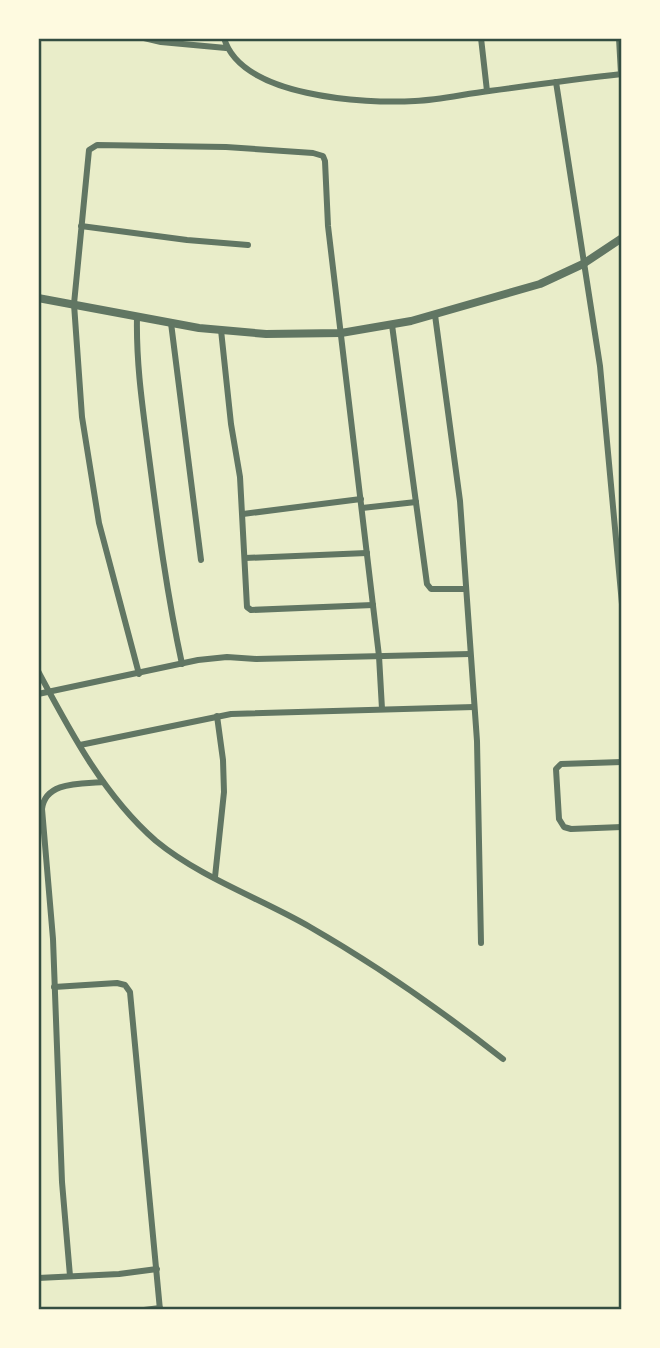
<svg xmlns="http://www.w3.org/2000/svg" width="660" height="1348" font-family="Commissioner,sans-serif">
  <style>
    .lines { fill: none; stroke-linecap: round; stroke-linejoin: round }
    .minor { stroke: #617663; stroke-width: 6 }
    .tertiary { stroke: #617663; stroke-width: 8 }
    .neatline { fill: none; stroke: #344e41; stroke-width: 2.5 }
  </style>
  <rect width="100%" height="100%" fill="#e9edc9"/>
  <g class="lines">
    <g class="minor">
      <path d="M144,38L161,42L226,48"/>
      <path d="M224,38C241,97 364,104 415,101C440,100 464,94 489,91C533,85 577,79 622,74"/>
      <path d="M481,38L487,91"/>
      <path d="M619,38L621,74"/>
      <path d="M556,82L600,366L622,604"/>
      <path d="M81,226L187,240L248,245"/>
      <path d="M435,315L460,501L477,741L481,943"/>
      <path d="M137,317C136,365 143,410 149,457C158,526 167,595 182,664"/>
      <path d="M171,323L201,560"/>
      <path d="M392,325L427,584L431,589H465"/>
      <path d="M221,330L231,424L240,477L247,607L251,610L373,605"/>
      <path d="M362,508L416,502"/>
      <path d="M243,514L361,499"/>
      <path d="M245,558L367,553"/>
      <path d="M38,671C70,731 104,796 156,841C201,878 260,898 310,927C378,966 442,1011 503,1059"/>
      <path d="M139,674L99,523L82,417L74,304L89,150L97,145L226,147L313,153L323,156L325,161L328,226L379,656L382,709"/>
      <path d="M38,694L198,660L227,657L256,659L470,654"/>
      <path d="M80,745L231,714L474,707"/>
      <path d="M622,762L561,764L556,769L559,819L564,827L571,829L622,827"/>
      <path d="M215,877L224,792L223,760L217,716"/>
      <path d="M54,987L117,983L125,985L130,992L160,1310"/>
      <path d="M70,1276L62,1182L53,939L42,809C45,781 81,784 103,782"/>
      <path d="M38,1278L119,1274L157,1269"/>
      <path d="M144,1310L160,1308"/>
    </g>
    <path class="tertiary" d="M38,298L199,328L266,334L341,333L411,321L540,284L583,264L622,238"/>
  </g>
  <rect width="660" height="1348" fill="none" stroke="#fefae0" stroke-width="80"/>
  <rect x="40" y="40" width="580" height="1268" class="neatline"/>
</svg>
